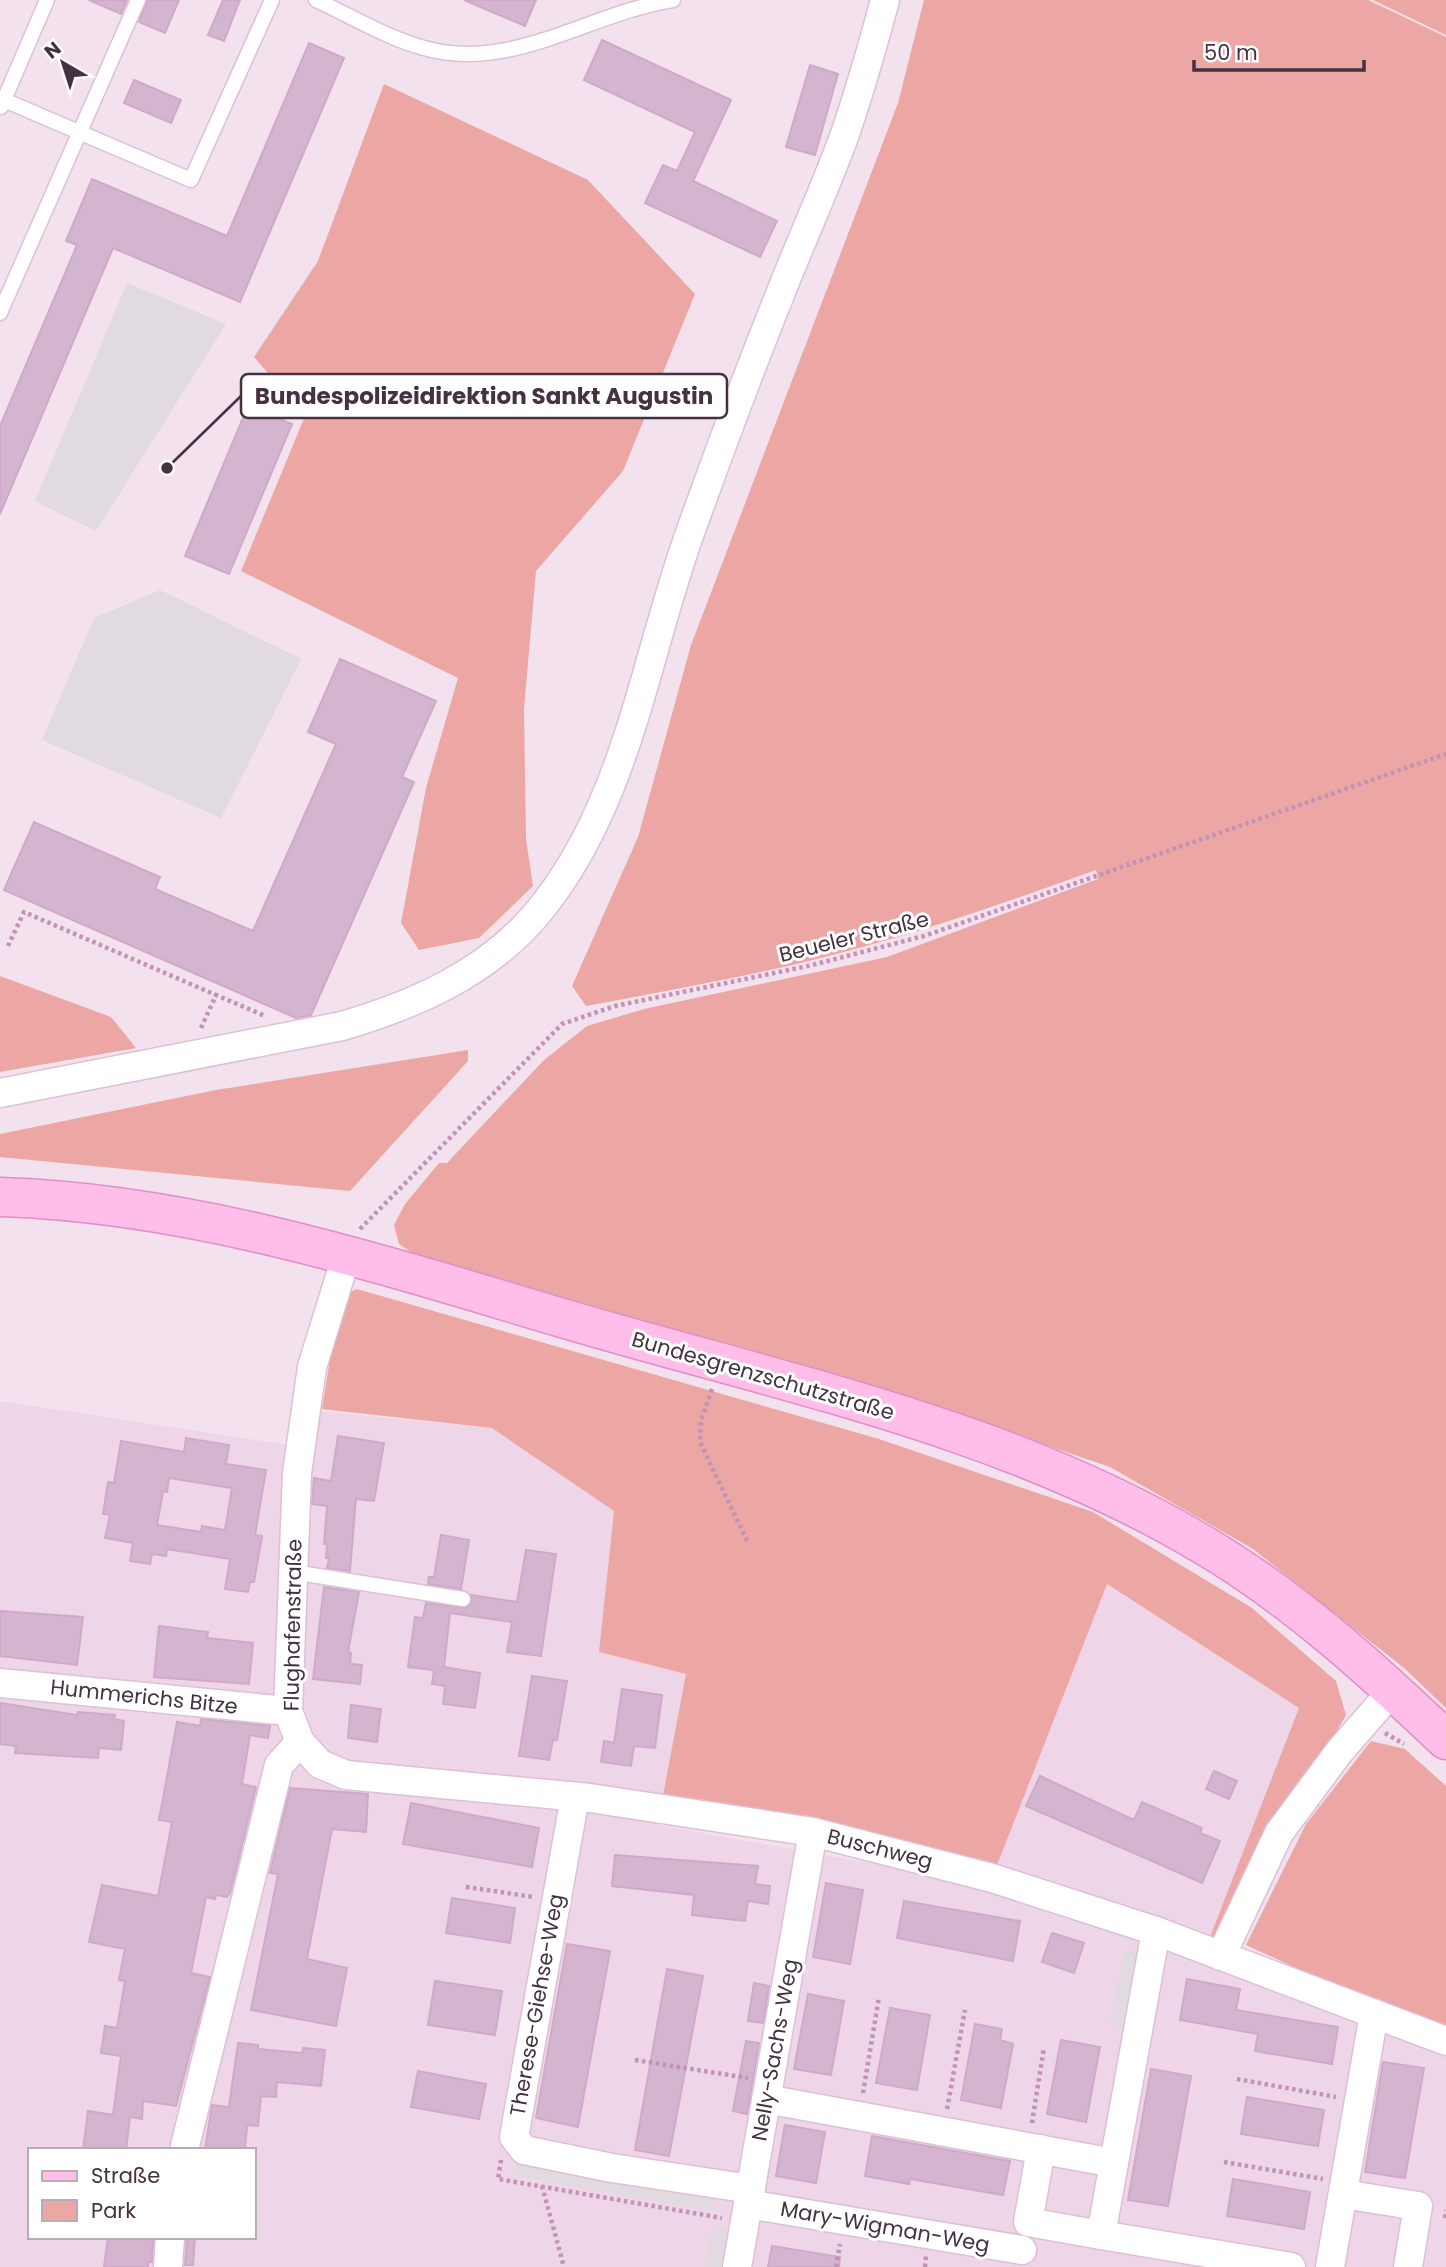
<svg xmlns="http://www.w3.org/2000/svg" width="1446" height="2267" font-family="Poppins,sans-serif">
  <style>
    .residential { fill: #eed5e8; fill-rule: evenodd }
    .green { fill: #eca6a4 }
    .parking { fill: #e2dae1 }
    .building { fill: #d4b5cf; stroke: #d1a8c9; stroke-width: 2; fill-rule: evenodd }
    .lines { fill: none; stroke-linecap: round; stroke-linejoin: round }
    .lane-casing { stroke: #ddc0d6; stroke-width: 17 }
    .street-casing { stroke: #ddc0d6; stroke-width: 31 }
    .secondary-casing { stroke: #df8fc5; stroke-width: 41 }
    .path { stroke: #c292b7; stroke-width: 4.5; stroke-dasharray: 3.5 3.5; stroke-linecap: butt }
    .lane { stroke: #fff; stroke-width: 14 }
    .street { stroke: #fff; stroke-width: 28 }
    .secondary { stroke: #ffbee9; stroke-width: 38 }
    .labels { text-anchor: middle; stroke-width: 6; stroke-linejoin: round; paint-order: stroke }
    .street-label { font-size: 21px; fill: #443141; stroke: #fff }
    .leader { fill: none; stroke: #443141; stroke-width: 2.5 }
    .callout-dot { fill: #443141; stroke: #fff; stroke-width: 2.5 }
    .callout { fill: #fff; stroke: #443141; stroke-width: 2.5 }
    .callout-label { font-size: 23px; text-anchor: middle; font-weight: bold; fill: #443141 }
  </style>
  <rect width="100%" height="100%" fill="#f3e1ee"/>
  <path class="residential" d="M0,1401L288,1445L295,1409L492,1428L614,1511L599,1652L686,1674L658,1825L985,1884L1106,1584L1299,1708L1202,1962L1446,2049V2267H0ZM30,2150H254V2237H30Z"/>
  <g class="green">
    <path d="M924,0H1368L1446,37V1708L1404,1668L1253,1549L1110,1467L889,1392L412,1253L399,1244L394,1225L405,1204L439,1163H447L544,1060L587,1026L644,1009L887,957L1098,879L1096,870C1023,896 949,923 873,944C779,971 682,988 586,1006L572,986L638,837L691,645L898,103Z"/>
    <path d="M1373,0H1446V35Z"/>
    <path d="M384,84L588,180L695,294L623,471L536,571L524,709L526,839L533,886L479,938L419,950L401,923L426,788L458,678L241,571L305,416L254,357L318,261Z"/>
    <path d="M0,976L111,1017L136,1048L0,1072Z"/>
    <path d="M468,1050V1061L350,1191L0,1157V1134L216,1090Z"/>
    <path d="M357,1289L879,1439L1093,1512L1252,1608L1336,1681L1346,1715L1279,1833L1221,1956L1205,1950L1299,1708L1107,1584L992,1878L660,1811L686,1674L599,1652L614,1511L492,1428L322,1409L340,1296Z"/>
    <path d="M1371,1741L1405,1749L1446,1786V2028L1342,1989L1246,1945L1306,1824Z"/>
  </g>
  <g class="parking">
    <path d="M127,283L226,324L96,531L35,501Z"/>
    <path d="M160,590L301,659L221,818L42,740L94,618Z"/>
    <path d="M1124,1950L1143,1952L1130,2029L1110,2025Z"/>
    <path d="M516,2159L716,2195L713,2211L512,2175Z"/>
    <path d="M713,2226L733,2231L725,2267H705Z"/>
  </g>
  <g class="building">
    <path d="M89,0H127L121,14Z"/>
    <path d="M147,0H179L165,33L139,22Z"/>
    <path d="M223,0H240L224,41L208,35Z"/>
    <path d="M464,0H536L525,26Z"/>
    <path d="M602,40L731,100L693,181L777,221L760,257L645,203L663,165L677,171L695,132L584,80Z"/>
    <path d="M309,43L344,58L240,302L113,248L0,514V426L77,245L66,241L92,179L227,236Z"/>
    <path d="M810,65L838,74L815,155L786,147Z"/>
    <path d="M134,80L181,100L171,123L124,103Z"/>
    <path d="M248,406L292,424L229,574L185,556Z"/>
    <path d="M340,659L436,701L402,777L414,782L311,1015L296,1018L4,890L34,822L160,877L155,889L253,931L336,744L308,732Z"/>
    <path d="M338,1436L384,1443L374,1501L356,1499L350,1571L327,1568L329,1558H326L327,1544H324L327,1506L312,1504L314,1478L331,1481Z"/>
    <path d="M186,1438L229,1445L226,1464L266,1470L255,1535L262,1536L254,1582H250L248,1592L225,1589L230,1559L167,1549L166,1556L152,1554L150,1564L130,1561L133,1543L105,1538L110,1515L103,1514L108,1482L114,1483L121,1441L184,1452ZM169,1478L232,1488L225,1530L202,1526L201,1532L157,1525L163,1491L167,1492Z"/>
    <path d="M441,1535L469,1540L461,1589L428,1584L429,1577H434Z"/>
    <path d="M526,1550L556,1554L541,1656L507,1652L512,1622L450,1613L444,1667L480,1673L475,1708L443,1704L445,1686L432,1684L434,1670L408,1667L415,1617L423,1618L426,1603L467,1608L472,1601L471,1595L517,1602Z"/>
    <path d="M324,1587L359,1592L348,1652L351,1653L350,1664L362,1665L360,1684L313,1679Z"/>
    <path d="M0,1611L83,1617L77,1665L0,1656Z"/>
    <path d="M159,1626L208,1632L207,1638L253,1643L249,1684L154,1677Z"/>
    <path d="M532,1676L567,1681L557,1740H553L549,1760L519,1756Z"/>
    <path d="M622,1689L662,1695L655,1748L634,1746L631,1766L601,1762L604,1741L614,1743Z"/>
    <path d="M0,1703L77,1715L78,1712L115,1715L114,1719L124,1721L121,1750L99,1748L98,1758L15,1753L16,1746L0,1744Z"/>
    <path d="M351,1705L381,1709L377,1742L348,1738Z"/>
    <path d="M201,1719L270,1726L268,1738L250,1735L242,1784L256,1787L230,1893L227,1897L216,1895L215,1899L206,1897L191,1973L210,1977L176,2106L143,2101L142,2119L130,2117L126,2150H83L88,2111L113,2115L121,2056L101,2053L105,2026L117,2028L125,1981L119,1980L125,1949L89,1942L102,1885L158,1896L172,1822L159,1820L177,1722L200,1726Z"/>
    <path d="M1214,1771L1237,1781L1229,1799L1206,1789Z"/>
    <path d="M1040,1776L1134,1820L1142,1802L1202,1828L1200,1833L1220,1841L1202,1883L1026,1806Z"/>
    <path d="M290,1788L368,1794L366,1832L332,1829L307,1959L347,1968L336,2026L251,2010L278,1874L270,1873Z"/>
    <path d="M411,1803L539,1828L532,1867L403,1844Z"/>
    <path d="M615,1855L758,1866L755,1884L770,1886L768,1904L748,1901L745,1921L692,1915L694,1895L612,1886Z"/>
    <path d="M826,1883L863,1890L850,1964L813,1957Z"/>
    <path d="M452,1898L515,1908L510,1943L446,1933Z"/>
    <path d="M904,1901L1020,1921L1013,1961L897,1938Z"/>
    <path d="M1052,1933L1084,1943L1074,1973L1042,1962Z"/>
    <path d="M567,1944L610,1951L578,2127L536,2118Z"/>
    <path d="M667,1969L703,1976L669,2156L635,2150Z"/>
    <path d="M1187,1979L1240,1989L1236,2010L1338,2027L1332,2064L1255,2051L1258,2034L1180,2020Z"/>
    <path d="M435,1981L502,1991L495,2035L428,2025Z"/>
    <path d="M754,1983L769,1986L763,2023L748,2021Z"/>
    <path d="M808,1994L844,2001L831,2075L794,2069Z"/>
    <path d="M890,2008L930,2015L917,2090L876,2083Z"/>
    <path d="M975,2024L1002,2029L1000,2040L1013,2044L1001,2108L961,2100Z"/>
    <path d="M1061,2040L1100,2047L1086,2122L1047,2114Z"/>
    <path d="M746,2041L759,2043L747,2114L733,2111Z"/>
    <path d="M238,2043L258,2045V2049L302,2053L303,2048L325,2050L321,2086L277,2082L276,2097L261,2096L258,2126L247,2125L245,2150H205L212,2105L229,2107Z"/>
    <path d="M1383,2062L1424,2068L1405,2178L1365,2172Z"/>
    <path d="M1151,2069L1191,2076L1168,2206L1128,2200Z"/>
    <path d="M418,2071L486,2084L479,2119L411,2107Z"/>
    <path d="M1247,2097L1324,2110L1318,2146L1241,2134Z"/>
    <path d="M785,2125L825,2132L816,2183L776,2176Z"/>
    <path d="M872,2136L1010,2161L1003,2195L910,2179L909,2184L865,2176Z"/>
    <path d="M1233,2179L1310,2192L1304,2229L1227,2216Z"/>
    <path d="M108,2237H153L152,2262H148V2267H104Z"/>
    <path d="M187,2237H195L193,2265H185Z"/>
    <path d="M772,2246L840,2257L839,2267H768Z"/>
  </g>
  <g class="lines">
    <defs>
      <g id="lane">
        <path d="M316,0C351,16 387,38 424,48C511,73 589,13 673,0"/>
        <path d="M4,100L191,180L272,0"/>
        <path d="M1,107L47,0"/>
        <path d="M0,313L138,0"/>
        <path d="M293,1572L463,1599"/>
      </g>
      <g id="street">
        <path d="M0,1093L342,1026C414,1005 485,974 535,916C627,808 644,659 691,530C719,452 748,374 779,297C800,243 825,189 845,134C860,90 873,45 885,0"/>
        <path d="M0,1683L288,1711"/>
        <path d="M300,1742L320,1764L346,1775L590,1798L813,1832L992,1878L1156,1931L1446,2041"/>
        <path d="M575,1797L514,2137L524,2150L612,2168L751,2189"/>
        <path d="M1221,1956L1279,1833L1339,1752L1393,1690"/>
        <path d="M766,2099L1114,2163L1101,2235L1028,2222L1041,2149"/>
        <path d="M184,2150L279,1765L300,1742L288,1711L297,1473L312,1367L347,1254"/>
        <path d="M1114,2163L1156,1931"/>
        <path d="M1343,2194L1418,2206L1408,2267"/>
        <path d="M748,2204L1022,2250"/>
        <path d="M1101,2235L1291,2267"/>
        <path d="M168,2267L170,2237"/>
        <path d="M737,2267L813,1832"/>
        <path d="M1330,2267L1374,2014"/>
      </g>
      <path id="secondary" d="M0,1197C196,1203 383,1265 569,1320C783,1383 1007,1428 1200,1543C1291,1596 1370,1668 1446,1740"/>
    </defs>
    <use href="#lane" class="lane-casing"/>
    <use href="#street" class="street-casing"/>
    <use href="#secondary" class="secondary-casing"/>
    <g class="path">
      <path d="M8,946L24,912L216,995"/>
      <path d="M201,1028L216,995L265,1016"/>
      <path d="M360,1229L562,1024L615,1006L808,966L924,936L1446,754"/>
      <path d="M712,1389L701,1420L700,1442L748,1543"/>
      <path d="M1385,1733L1404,1744"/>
      <path d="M466,1887L534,1897"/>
      <path d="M635,2060L748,2078"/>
      <path d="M1237,2079L1336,2097"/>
      <path d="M863,2093L879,1997"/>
      <path d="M947,2109L965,2010"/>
      <path d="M1032,2123L1044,2047"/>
      <path d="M501,2160L498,2179L722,2218"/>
      <path d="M1224,2162L1323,2179"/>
      <path d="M542,2186L564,2267"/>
      <path d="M1445,2218L1446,2210"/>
      <path d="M836,2267L840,2244"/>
      <path d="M925,2267L926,2256"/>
    </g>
    <use href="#lane" class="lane"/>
    <use href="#street" class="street"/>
    <use href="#secondary" class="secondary"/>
  </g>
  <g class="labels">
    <g class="street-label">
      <text transform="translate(854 937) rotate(-14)" y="7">Beueler Straße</text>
      <text transform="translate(763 1376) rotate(16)" y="7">Bundesgrenzschutzstraße</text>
      <text transform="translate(293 1625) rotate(-89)" y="7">Flughafenstraße</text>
      <text transform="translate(144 1697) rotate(6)" y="7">Hummerichs Bitze</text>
      <text transform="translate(880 1849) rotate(14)" y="7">Buschweg</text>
      <text transform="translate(537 2005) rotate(-80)" y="7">Therese-Giehse-Weg</text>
      <text transform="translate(775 2050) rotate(-80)" y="7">Nelly-Sachs-Weg</text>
      <text transform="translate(885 2227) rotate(10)" y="7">Mary-Wigman-Weg</text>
    </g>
  </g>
  <path class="leader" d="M167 468L241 396"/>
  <circle class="callout-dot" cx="167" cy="468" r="7"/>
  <rect class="callout" x="241" y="374" width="486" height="44" rx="7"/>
  <g class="callout-label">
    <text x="484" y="404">Bundespolizeidirektion Sankt Augustin</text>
  </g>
  <rect x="28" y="2148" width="228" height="91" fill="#ffffff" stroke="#b4adb3" stroke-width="2"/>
  <rect x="42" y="2171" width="35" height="10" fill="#ffbee9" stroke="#b4adb3" stroke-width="2"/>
  <text x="91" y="2183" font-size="21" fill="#443141">Straße</text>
  <rect x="42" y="2200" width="35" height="21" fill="#eca6a4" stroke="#b4adb3" stroke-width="2"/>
  <text x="91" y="2218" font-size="21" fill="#443141">Park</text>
  <g transform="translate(63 63) rotate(321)" stroke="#ffffff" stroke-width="5" paint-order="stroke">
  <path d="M0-5L12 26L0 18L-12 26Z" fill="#443141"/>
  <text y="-10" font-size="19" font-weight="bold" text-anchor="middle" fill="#443141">N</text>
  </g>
  <path d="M1194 60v10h170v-10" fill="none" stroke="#443141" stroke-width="3.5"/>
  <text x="1204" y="60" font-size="21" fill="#443141" stroke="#ffffff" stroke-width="5" paint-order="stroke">50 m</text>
</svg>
